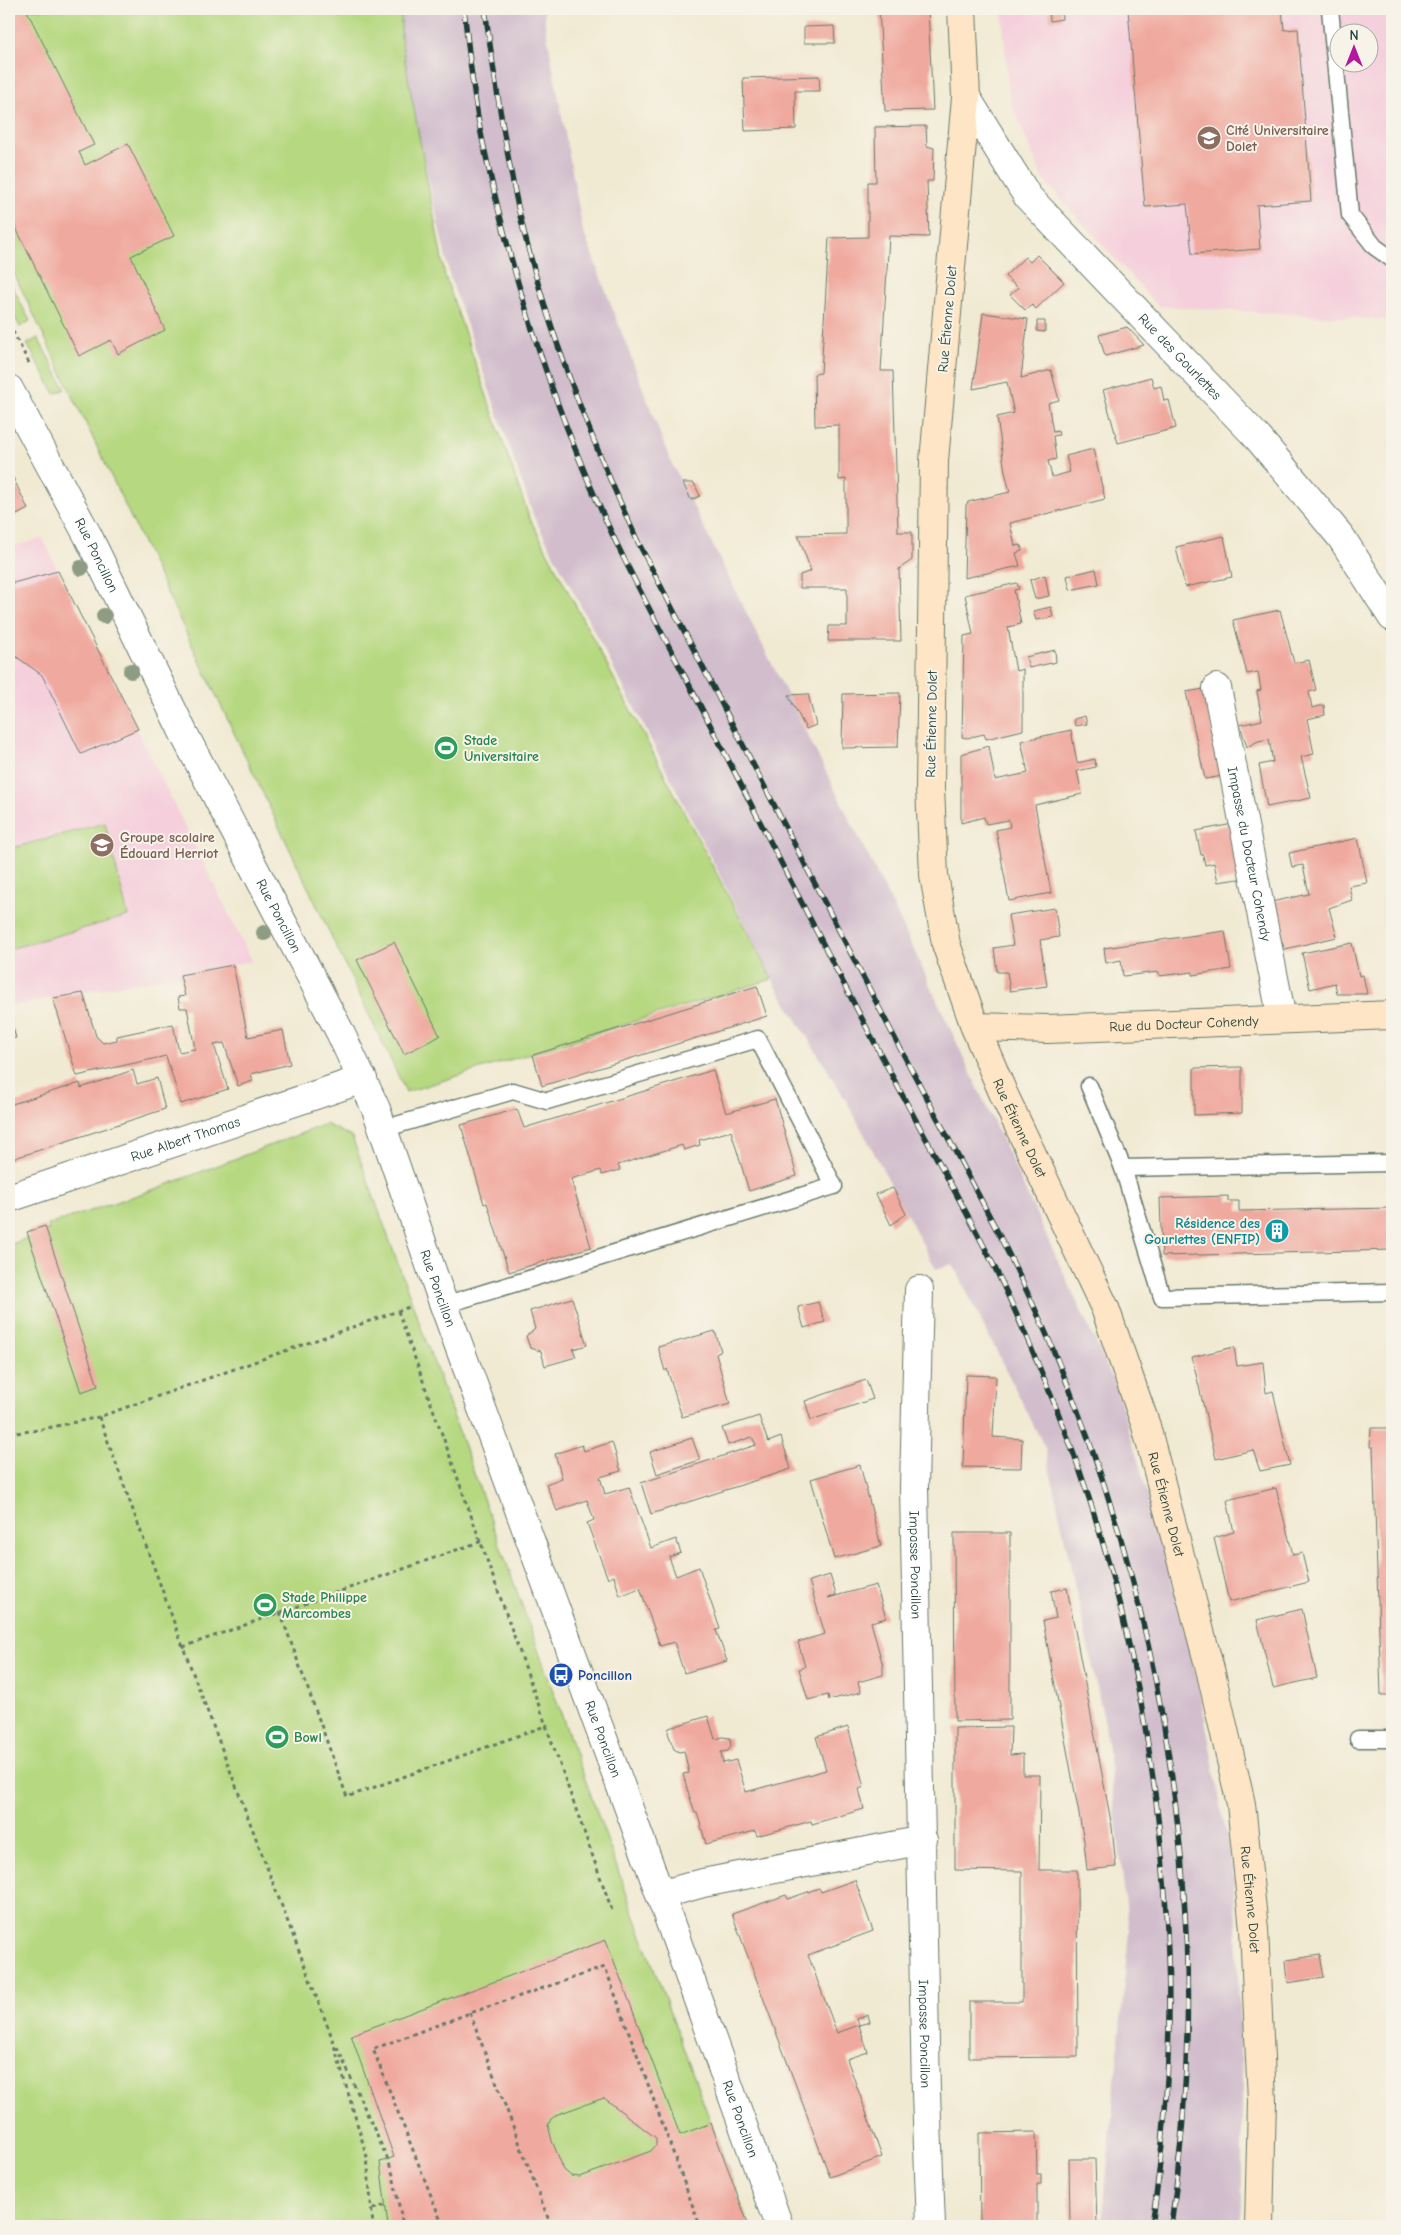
<svg xmlns="http://www.w3.org/2000/svg" width="1401" height="2235" font-family="'Comic Neue',sans-serif">
  <style>
    .built { fill: #f5cfdc; fill-rule: evenodd }
    .industrial { fill: #d1bdcc }
    .green { fill: #b6d880; stroke: #6a8a5a }
    .building { fill: #f0a99f; fill-rule: evenodd }
    .lines { fill: none; stroke-linecap: round; stroke-linejoin: round }
    .lane-casing { stroke: #687a6c; stroke-width: 19 }
    .street-casing { stroke: #687a6c; stroke-width: 30 }
    .secondary-casing { stroke: #687a6c; stroke-width: 30 }
    .path { stroke: #687a6c; stroke-width: 3; stroke-dasharray: 4 4; stroke-linecap: butt }
    .lane { stroke: #fff; stroke-width: 16 }
    .street { stroke: #fff; stroke-width: 28 }
    .secondary { stroke: #fde5c5; stroke-width: 28 }
    .rail-casing { stroke: #1f3d34; stroke-width: 5.5 }
    .rail { stroke: #f7f3e8; stroke-width: 4; stroke-dasharray: 11; stroke-linecap: butt }
    .tree { fill: #8e9c84 }
    .labels { text-anchor: middle; stroke-width: 4; stroke-linejoin: round; paint-order: stroke }
    .education-label { font-size: 14px; font-weight: bold; fill: #785e54; stroke: #f7f3e8; text-anchor: start }
    .street-label { font-size: 14px; fill: #1f3d34; stroke: #f7f3e8 }
    .leisure-label { font-size: 14px; font-weight: bold; fill: #27864d; stroke: #f7f3e8; text-anchor: start }
    .culture-label { font-size: 14px; font-weight: bold; fill: #0d838f; stroke: #f7f3e8; text-anchor: end }
    .transit-label { font-size: 14px; font-weight: bold; fill: #164399; stroke: #f7f3e8; text-anchor: start }
  </style>
  <rect width="100%" height="100%" fill="#f7f3e8"/>
  <filter id="ink" filterUnits="userSpaceOnUse"><feTurbulence type="fractalNoise" baseFrequency=".02" numOctaves="2"/><feDisplacementMap in="SourceGraphic" scale="10" xChannelSelector="R" yChannelSelector="G"/><feConvolveMatrix kernelMatrix="1 2 1 2 8 2 1 2 1" color-interpolation-filters="sRGB"/></filter>
  <filter id="wash" filterUnits="userSpaceOnUse"><feTurbulence type="fractalNoise" baseFrequency=".0096" numOctaves="4" result="noise"/><feDisplacementMap in="SourceGraphic" scale="20" xChannelSelector="R" yChannelSelector="G"/><feGaussianBlur stdDeviation="1.12" result="paint"/><feColorMatrix in="noise" values="0 0 0 0 0 0 0 0 0 0 0 0 0 0 0 0 0 1.4 0 .05"/><feComposite in="paint" operator="in"/></filter>
  <g filter="url(#wash)">
    <rect width="100%" height="100%" fill="#f1ead3"/>
    <g class="built">
      <path d="M1002,9H1392V320L1158,306L1043,179L1009,97ZM1338,32H1368V62H1338Z"/>
      <path d="M43,538L58,571L252,961L9,1006V548Z"/>
    </g>
    <path class="industrial" d="M399,9H544L545,24L583,231L670,460L898,916L1115,1384L1159,1532L1199,1687L1234,1878L1242,2077V2206L1238,2226H1102L1129,1931L1105,1724L1045,1448L953,1264L936,1269L846,1100L776,986L644,726L534,517L450,277L400,48Z"/>
    <g class="green">
      <path d="M9,9H401V39L445,276L529,517L772,979L406,1092L9,263Z"/>
      <path d="M9,280L30,321L20,327L9,306Z"/>
      <path d="M38,338L65,389L55,394L27,344Z"/>
      <path d="M105,823L128,916L9,949V849Z"/>
      <path d="M326,1124L352,1137L631,1906L749,2226H9V1245L49,1230L48,1225L161,1187Z"/>
    </g>
    <g id="blocks">
      <g class="building">
        <path d="M9,9H26L94,145L79,152L85,165L128,144L174,236L131,256L165,330L118,354L111,340L79,356L9,214Z"/>
        <path d="M879,9H928L933,110L885,111Z"/>
        <path d="M1049,9H1061L1062,19L1050,21Z"/>
        <path d="M1128,9H1282L1284,30L1298,29L1311,201L1257,205L1260,249L1192,254L1187,204L1145,207Z"/>
        <path d="M834,26L835,43H804V27Z"/>
        <path d="M819,76L820,91H795L796,129L745,131L743,78Z"/>
        <path d="M926,126L927,146L934,148L933,181H927L929,237L889,236L881,371H893L898,532H912V560L899,569L901,641H828L829,626H847V588H800V575L811,571L798,535L846,534V479L839,480V425L815,426L814,374L821,373L829,238L868,237V182H876L875,127Z"/>
        <path d="M1037,255L1064,282L1036,309L1032,305L1025,310L1010,295L1018,288L1005,276L1025,257L1030,262Z"/>
        <path d="M983,313L1028,319L1021,378L1051,370L1059,400L1048,403L1053,432L1058,431L1059,435L1053,436L1056,459L1048,461L1052,477L1070,472L1066,456L1093,449L1105,499L1010,523L1015,546L1021,545L1022,551L1016,553L1020,566L964,578L966,505L968,502L1010,492L1005,472L997,417L1014,413L1007,382L973,389Z"/>
        <path d="M1037,321H1045V332L1037,331Z"/>
        <path d="M1127,327L1144,345L1105,356L1099,335Z"/>
        <path d="M1151,377L1154,388L1161,386L1164,401L1169,400L1176,428L1118,443L1103,390Z"/>
        <path d="M9,469L28,509L9,519Z"/>
        <path d="M683,483H694L700,496L691,500Z"/>
        <path d="M1224,536L1232,577L1185,587L1176,547Z"/>
        <path d="M1096,569L1099,584L1070,590L1067,576Z"/>
        <path d="M9,570L13,583L58,571L138,729L81,754L42,675L11,653L9,645Z"/>
        <path d="M1045,575L1049,596L1035,599L1030,580Z"/>
        <path d="M1017,583L1019,589L1014,590L1021,624L1008,627L1016,671L1023,669V730L986,739L984,734L967,738L962,737L964,636L973,634L965,595Z"/>
        <path d="M1051,607L1053,617L1036,620L1033,611Z"/>
        <path d="M1280,610L1294,663L1309,660L1316,690L1309,692L1312,708L1324,705L1325,715L1307,719L1314,754L1301,757L1311,798L1267,807L1259,765L1273,762L1269,739L1258,741L1247,747L1240,725L1262,720L1257,691L1261,690L1258,672L1247,674L1233,620Z"/>
        <path d="M1055,650L1056,662L1029,668L1026,657Z"/>
        <path d="M1204,689L1223,776L1205,779L1186,692Z"/>
        <path d="M900,693L898,747L842,748L843,694Z"/>
        <path d="M808,694L816,725L806,729L788,695Z"/>
        <path d="M1085,716L1087,724L1075,726L1074,719Z"/>
        <path d="M1071,730L1077,763L1095,759L1096,767L1077,771L1082,794L1035,805L1051,893L1009,901L996,830L1010,827L1009,820L986,824L984,817L961,823V754L989,746L995,780L1028,773L1021,741Z"/>
        <path d="M1233,824L1245,878L1218,882L1214,863L1205,865L1203,855H1201L1196,831Z"/>
        <path d="M1358,838L1367,883L1349,886L1352,900L1329,908L1337,937L1285,949L1279,936L1271,902L1309,894L1303,865L1292,867L1289,853Z"/>
        <path d="M1055,908L1059,937L1040,940L1047,986L1010,991L1007,972H997L994,948L1013,945L1008,915Z"/>
        <path d="M1225,931L1231,969L1193,975V972L1159,976V972L1123,976L1121,960L1106,963L1104,948Z"/>
        <path d="M394,942L440,1036L404,1054L357,960Z"/>
        <path d="M1352,943L1359,976L1363,975L1367,994H1337L1335,983L1310,989L1302,953Z"/>
        <path d="M233,965L248,1037L283,1030L290,1064L251,1074L253,1081L238,1086L224,1043L214,1045L228,1089L181,1104L166,1056L77,1076L53,998L83,993L96,1036L103,1043L117,1040V1036L173,1024L179,1052L195,1049L187,1008H180L178,997L185,996L180,975Z"/>
        <path d="M757,986L767,1016L542,1086L533,1055Z"/>
        <path d="M9,1016L16,1038L9,1039Z"/>
        <path d="M1242,1067V1113L1194,1115V1068Z"/>
        <path d="M133,1070L137,1084L157,1078L165,1109L9,1160V1105L80,1083L81,1088Z"/>
        <path d="M713,1070L726,1113L775,1099L797,1176L749,1191L731,1131L699,1140L700,1145L684,1150L682,1145L618,1165L620,1170L602,1175L601,1170L571,1179L591,1247L509,1272L487,1203L484,1204L461,1125L517,1109L524,1128Z"/>
        <path d="M893,1188L906,1214L891,1225L876,1194Z"/>
        <path d="M1228,1196V1201H1239V1211L1392,1208V1250L1162,1256L1160,1198Z"/>
        <path d="M45,1226L98,1386L81,1392L27,1232Z"/>
        <path d="M572,1298L587,1345L573,1349L576,1357L545,1366L541,1351L530,1348L526,1336L535,1329L530,1311Z"/>
        <path d="M818,1302L825,1322L804,1328L798,1307Z"/>
        <path d="M715,1331L721,1351L716,1354L730,1404L682,1417L667,1369L665,1371L658,1347Z"/>
        <path d="M1234,1347L1237,1366L1263,1362L1266,1393L1273,1391L1290,1465L1260,1471L1253,1450L1216,1459L1192,1357Z"/>
        <path d="M966,1375L996,1376L993,1437L1022,1439L1021,1468L963,1467Z"/>
        <path d="M866,1380L873,1399L811,1420L805,1401Z"/>
        <path d="M759,1416L768,1442L781,1437L791,1469L651,1514L641,1483L756,1445L752,1437L728,1445L722,1428Z"/>
        <path d="M1371,1428H1392V1695H1381L1373,1447H1370Z"/>
        <path d="M692,1438L700,1460L657,1474L650,1452Z"/>
        <path d="M612,1442L621,1471L600,1477L605,1494L629,1487L651,1548L676,1539L681,1553L669,1557L676,1576L699,1567L720,1629L716,1630L727,1661L684,1673L674,1642L660,1646L640,1588L620,1596L614,1576L608,1579L587,1523L594,1520L587,1500L557,1511L546,1484L562,1478L555,1454L582,1445L584,1451Z"/>
        <path d="M860,1465L881,1546L834,1559L811,1479Z"/>
        <path d="M1276,1488L1293,1555L1302,1553L1309,1582L1229,1602L1214,1538L1234,1532L1227,1500Z"/>
        <path d="M954,1533H1010V1720L955,1721Z"/>
        <path d="M830,1575L836,1595L828,1598L876,1585L886,1618L871,1622L883,1666V1675L858,1682L861,1692L829,1700L828,1695L808,1700L799,1669L805,1667L798,1642L825,1634L809,1581Z"/>
        <path d="M1067,1588L1112,1827L1116,1867L1087,1870L1084,1841L1043,1621L1056,1618L1051,1591Z"/>
        <path d="M1302,1609L1317,1678L1273,1688L1257,1620Z"/>
        <path d="M708,1716L715,1739L723,1737L730,1738L731,1746L728,1751L721,1752L723,1763L736,1760L746,1792L826,1770L816,1737L848,1727L864,1787L859,1789L864,1809L812,1824L811,1821L757,1836L755,1831L706,1844L697,1812H695L690,1798L683,1774L689,1773L684,1751L679,1752L674,1749L668,1733L669,1728Z"/>
        <path d="M1011,1727L1010,1755L1023,1754V1775H1040L1039,1870H1077L1078,2057L969,2058V2002H1022V1871L955,1870V1728Z"/>
        <path d="M855,1880L873,1931L808,1955L837,2033L859,2025L868,2052L847,2059L882,2157L830,2177L732,1914L786,1895L788,1899L819,1888L821,1892Z"/>
        <path d="M606,1940L680,2135L711,2123L749,2226H388L380,2162L394,2157L351,2035ZM604,2098L656,2138V2145L651,2151L580,2177L571,2176L564,2170L552,2141L548,2125L551,2119L558,2114Z"/>
        <path d="M1320,1955L1324,1977L1288,1983L1286,1960Z"/>
        <path d="M868,2015L870,2022L859,2025L857,2019Z"/>
        <path d="M1036,2132L1037,2174H1041V2184H1037V2226H980L979,2133Z"/>
        <path d="M1069,2159H1095L1097,2226H1070Z"/>
      </g>
    </g>
  </g>
  <g filter="url(#ink)">
    <use href="#blocks" fill-opacity="0" stroke="#687a6c" stroke-width="1"/>
    <g class="lines">
      <defs>
        <g id="lane">
          <path d="M1330,9L1350,215L1375,247L1392,259"/>
          <path d="M1089,1086L1123,1168L1392,1163"/>
          <path d="M383,1129L513,1091L547,1101L758,1039L834,1186L444,1305"/>
          <path d="M1123,1168L1162,1297L1392,1292"/>
          <path d="M1358,1739H1392"/>
        </g>
        <g id="street">
          <path id="s1" d="M966,97L1028,197L1258,438L1341,537L1392,617"/>
          <path id="s2" d="M9,389L88,536L185,736L340,1032L376,1109L441,1297L643,1847L779,2226"/>
          <path id="s3" d="M1217,688L1282,1019"/>
          <path id="s4" d="M9,1198L363,1079"/>
          <path id="s5" d="M919,1290L914,1487L926,2093L931,2226"/>
          <path d="M660,1895L703,1883L923,1840"/>
        </g>
        <g id="secondary">
          <path id="s6" d="M962,9L966,97L934,461L930,788L934,875L946,944L975,1027L1004,1095L1105,1308L1146,1426L1211,1673L1241,1804L1254,1929L1262,2101L1259,2226"/>
          <path id="s7" d="M975,1027L1048,1029L1392,1015"/>
        </g>
      </defs>
      <use href="#lane" class="lane-casing"/>
      <use href="#street" class="street-casing"/>
      <use href="#secondary" class="secondary-casing"/>
      <g class="path">
        <path d="M9,324L29,363"/>
        <path d="M398,1311L613,1913"/>
        <path d="M99,1417L183,1647L331,2035L367,2157L373,2226"/>
        <path d="M9,1434L38,1430L99,1417L409,1307"/>
        <path d="M280,1612L347,1797L548,1725"/>
        <path d="M183,1647L482,1541"/>
        <path d="M470,2013L551,2226"/>
        <path d="M337,2047L388,2160L393,2175L403,2226"/>
        <path d="M373,2209L386,2205"/>
        <path d="M443,2226L373,2049L470,2013L605,1967L700,2226"/>
      </g>
      <use href="#lane" class="lane"/>
      <use href="#street" class="street"/>
      <use href="#secondary" class="secondary"/>
      <defs>
        <g id="rail">
          <path d="M464,9C469,52 473,96 482,138C505,247 536,353 578,456C613,544 659,627 703,711C765,831 826,951 889,1070C922,1133 958,1195 990,1258C1015,1307 1036,1359 1057,1410C1133,1600 1169,1809 1169,2013C1169,2085 1162,2156 1152,2226"/>
          <path d="M485,9C494,75 504,141 518,207C544,322 589,435 638,542C721,703 805,864 888,1025C942,1129 1002,1232 1049,1340C1169,1616 1215,1928 1171,2226"/>
        </g>
      </defs>
      <use href="#rail" class="rail-casing"/>
      <use href="#rail" class="rail"/>
    </g>
    <g class="tree">
      <circle cx="81" cy="568" r="8"/>
      <circle cx="104" cy="616" r="8"/>
      <circle cx="131" cy="671" r="8"/>
      <circle cx="264" cy="933" r="8"/>
    </g>
  </g>
  <defs>
    <symbol id="university-disc" viewBox="-11 -11 22 22"><circle r="9.5" fill="#8d6e63" stroke="#f7f3e8"/><path d="M0-5L7-2L0 1L-7-2ZM-4 1L0 2.5L4 1V4Q0 6-4 4Z" fill="#fff"/></symbol>
    <symbol id="stadium-disc" viewBox="-11 -11 22 22"><circle r="9.5" fill="#2e9e5b" stroke="#f7f3e8"/><path d="M0-5a6.5 5 0 1 0 0 10a6.5 5 0 1 0 0-10ZM-3.5-1.8h7v3.6h-7Z" fill="#fff"/></symbol>
    <symbol id="school-disc" viewBox="-11 -11 22 22"><circle r="9.5" fill="#8d6e63" stroke="#f7f3e8"/><path d="M0-5L7-2L0 1L-7-2ZM-4 1L0 2.5L4 1V4Q0 6-4 4Z" fill="#fff"/></symbol>
    <symbol id="building-disc" viewBox="-11 -11 22 22"><circle r="9.5" fill="#0f9aa8" stroke="#f7f3e8"/><path d="M-4-6H4V6H1V3H-1V6H-4ZM-2.5-4.3h1.7v1.8h-1.7ZM.8-4.3h1.7v1.8H.8ZM-2.5-1h1.7V.8h-1.7ZM.8-1h1.7V.8H.8Z" fill="#fff"/></symbol>
    <symbol id="bus-disc" viewBox="-11 -11 22 22"><circle r="9.5" fill="#1a4fb4" stroke="#f7f3e8"/><path d="M-5-6H5V4H4V6H2V4H-2V6H-4V4H-5ZM-3.5-4V0h7V-4ZM-3.5 1.2v1.5H-2V1.2ZM2 1.2v1.5H3.5V1.2Z" fill="#fff"/></symbol>
  </defs>
  <g fill-rule="evenodd">
    <use href="#university-disc" x="1195" y="124" width="28" height="28"/>
    <use href="#stadium-disc" x="432" y="734" width="28" height="28"/>
    <use href="#school-disc" x="88" y="831" width="28" height="28"/>
    <use href="#building-disc" x="1263" y="1217" width="28" height="28"/>
    <use href="#stadium-disc" x="251" y="1591" width="28" height="28"/>
    <use href="#bus-disc" x="547" y="1661" width="28" height="28"/>
    <use href="#stadium-disc" x="263" y="1723" width="28" height="28"/>
  </g>
  <g class="labels">
    <g class="education-label">
      <text x="1226" y="135">Cité Universitaire<tspan x="1226" dy="16">Dolet</tspan></text>
      <text x="120" y="842">Groupe scolaire<tspan x="120" dy="16">Édouard Herriot</tspan></text>
    </g>
    <g class="street-label">
      <text transform="translate(947 319) rotate(-85)" y="5">Rue Étienne Dolet</text>
      <text dy="5" stroke="none"><textPath href="#s1" startOffset="338">Rue des Gourlettes</textPath></text>
      <text dy="5" stroke="none"><textPath href="#s2" startOffset="188">Rue Poncillon</textPath></text>
      <text transform="translate(931 724) rotate(-89)" y="5">Rue Étienne Dolet</text>
      <text dy="5" stroke="none"><textPath href="#s3" startOffset="169">Impasse du Docteur Cohendy</textPath></text>
      <text dy="5" stroke="none"><textPath href="#s2" startOffset="592">Rue Poncillon</textPath></text>
      <text dy="5" stroke="none"><textPath href="#s7" startOffset="209">Rue du Docteur Cohendy</textPath></text>
      <text dy="5" stroke="none"><textPath href="#s6" startOffset="1136">Rue Étienne Dolet</textPath></text>
      <text dy="5" stroke="none"><textPath href="#s4" startOffset="186">Rue Albert Thomas</textPath></text>
      <text dy="5" stroke="none"><textPath href="#s2" startOffset="998">Rue Poncillon</textPath></text>
      <text dy="5" stroke="none"><textPath href="#s6" startOffset="1541">Rue Étienne Dolet</textPath></text>
      <text dy="5" stroke="none"><textPath href="#s5" startOffset="275">Impasse Poncillon</textPath></text>
      <text dy="5" stroke="none"><textPath href="#s2" startOffset="1478">Rue Poncillon</textPath></text>
      <text dy="5" stroke="none"><textPath href="#s6" startOffset="1946">Rue Étienne Dolet</textPath></text>
      <text dy="5" stroke="none"><textPath href="#s5" startOffset="744">Impasse Poncillon</textPath></text>
      <text dy="5" stroke="none"><textPath href="#s2" startOffset="1882">Rue Poncillon</textPath></text>
    </g>
    <g class="leisure-label">
      <text x="464" y="745">Stade<tspan x="464" dy="16">Universitaire</tspan></text>
      <text x="282" y="1602">Stade Philippe<tspan x="282" dy="16">Marcombes</tspan></text>
      <text x="294" y="1742">Bowl</text>
    </g>
    <g class="culture-label">
      <text x="1260" y="1228">Résidence des<tspan x="1260" dy="16">Gourlettes (ENFIP)</tspan></text>
    </g>
    <g class="transit-label">
      <text x="578" y="1680">Poncillon</text>
    </g>
  </g>
  <rect width="1401" height="2235" fill="none" stroke="#f7f3e8" stroke-width="30"/>
  <g transform="translate(1354 48)"><circle r="24" fill="#f7f3e8" stroke="#a1aaa0"/>
  <path d="M0-4L9 19L0 12L-9 19Z" fill="#b5179e"/>
  <text y="-8" font-size="14" font-weight="bold" text-anchor="middle" fill="#1f3d34">N</text>
  </g>
</svg>
